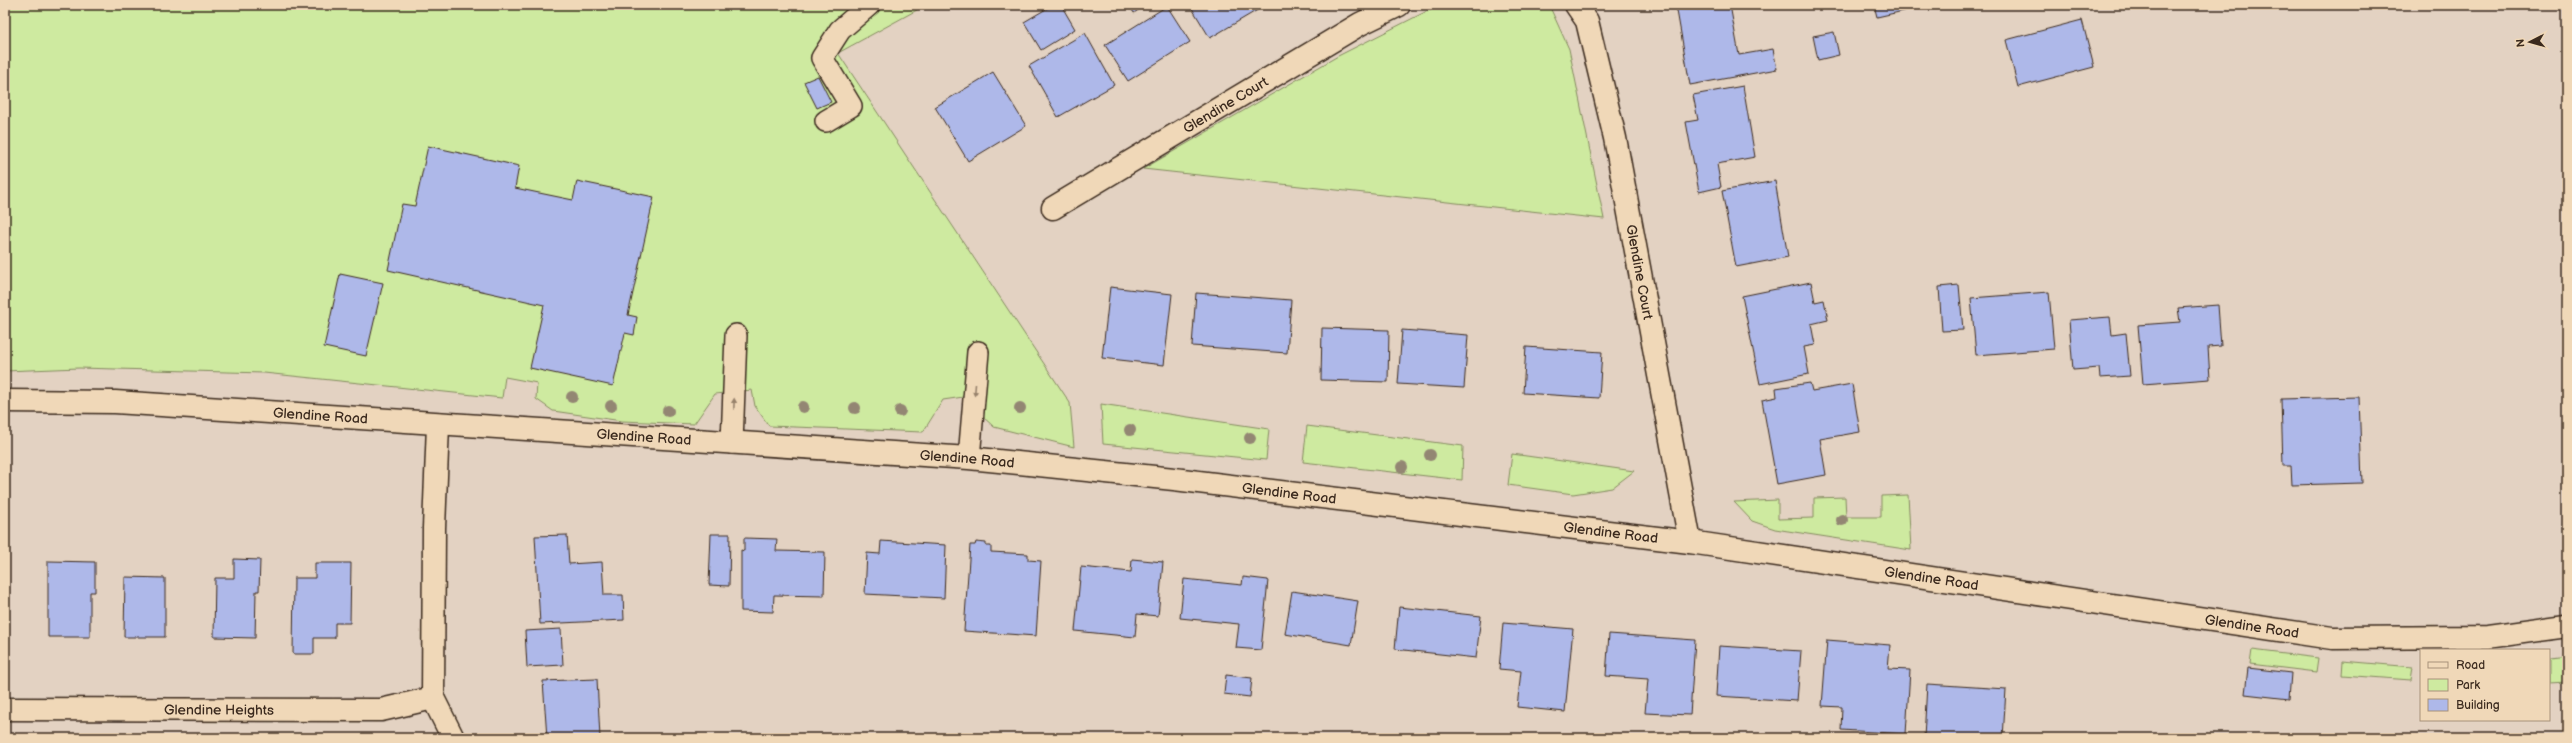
<svg xmlns="http://www.w3.org/2000/svg" width="2572" height="743" font-family="'Balsamiq Sans',sans-serif">
  <style>
    .green { fill: #ceeaa0; stroke: #848a5f }
    .building { fill: #aeb8e9; stroke: #3b2a1e }
    .lines { fill: none; stroke-linecap: round; stroke-linejoin: round }
    .service-casing { stroke: #3b2a1e; stroke-width: 24 }
    .minor-casing { stroke: #3b2a1e; stroke-width: 25 }
    .tertiary-casing { stroke: #3b2a1e; stroke-width: 25 }
    .service { stroke: #f0d8b8; stroke-width: 21 }
    .minor { stroke: #f0d8b8; stroke-width: 22 }
    .tertiary { stroke: #f0d8b8; stroke-width: 22 }
    .tree { fill: #938673 }
    .oneway { fill: #96816b }
    .labels { text-anchor: middle; stroke-width: 3; stroke-linejoin: round; paint-order: stroke }
    .street-label { font-size: 14px; fill: #3b2a1e; stroke: #f0d8b8 }
  </style>
  <rect width="100%" height="100%" fill="#e3d2c2"/>
  <filter id="ink" filterUnits="userSpaceOnUse"><feTurbulence type="fractalNoise" baseFrequency=".025" numOctaves="2"/><feDisplacementMap in="SourceGraphic" scale="8" xChannelSelector="R" yChannelSelector="G"/><feConvolveMatrix kernelMatrix="1 2 1 2 8 2 1 2 1" color-interpolation-filters="sRGB"/></filter>
  <g filter="url(#ink)">
    <g class="green">
      <path d="M5,5H926L838,53L1070,403L1074,447L994,427L982,416L970,396L943,400L923,432L769,426L755,406L752,390L715,394L694,424L622,421L553,411L536,399L537,383L505,377L502,398L264,373L79,368L5,371Z"/>
      <path d="M1439,5H1549L1569,49L1604,219L1143,169L1338,56Z"/>
      <path d="M1101,404L1269,429L1266,460L1103,444Z"/>
      <path d="M1307,426L1463,446L1462,480L1303,462Z"/>
      <path d="M1512,454L1634,471L1612,488L1573,494L1508,485Z"/>
      <path d="M1908,495L1911,550L1775,529L1752,521L1734,502L1778,500V519L1814,518V498L1845,497L1846,517H1881V496Z"/>
      <path d="M2252,650L2318,658L2316,672L2250,664Z"/>
      <path d="M2567,656V682L2549,683V658Z"/>
      <path d="M2343,661L2413,667L2411,680L2342,675Z"/>
    </g>
    <g class="building">
      <path d="M1053,5H1061L1075,29L1041,50L1024,22Z"/>
      <path d="M1129,5H1143L1144,6L1134,13Z"/>
      <path d="M1190,5H1266L1210,38Z"/>
      <path d="M1676,5H1730L1739,55L1773,49L1777,69L1690,85Z"/>
      <path d="M1874,5H1907L1908,10L1877,17Z"/>
      <path d="M1167,6L1190,42L1128,81L1105,45Z"/>
      <path d="M2082,20L2094,67L2018,87L2006,40Z"/>
      <path d="M1834,32L1839,55L1818,60L1813,36Z"/>
      <path d="M1085,33L1114,85L1058,117L1029,66Z"/>
      <path d="M993,72L1026,126L968,161L935,107Z"/>
      <path d="M818,76L831,102L817,108L804,82Z"/>
      <path d="M1743,86L1755,157L1717,164L1721,187L1699,192L1686,122L1698,120L1693,95Z"/>
      <path d="M428,146L519,166L515,188L573,200L577,181L654,197L628,315L637,317L634,335L625,333L613,386L530,368L544,305L388,270L402,204L415,206Z"/>
      <path d="M1775,181L1788,257L1736,267L1722,191Z"/>
      <path d="M340,274L383,283L366,356L324,347Z"/>
      <path d="M1811,282L1815,302L1824,300L1828,320L1811,324L1815,345L1804,347L1809,374L1760,384L1742,296Z"/>
      <path d="M1959,285L1963,330L1942,331L1939,287Z"/>
      <path d="M1110,287L1172,294L1164,365L1102,358Z"/>
      <path d="M2049,292L2054,349L1976,355L1971,298Z"/>
      <path d="M1196,293L1291,300L1287,353L1192,346Z"/>
      <path d="M2218,305L2221,346L2208,347L2210,379L2143,384L2138,325L2180,322L2178,308Z"/>
      <path d="M2110,317L2112,335L2126,333L2130,376L2100,378L2099,368L2073,370L2069,320Z"/>
      <path d="M1322,328L1389,330L1388,382L1321,380Z"/>
      <path d="M1402,330L1468,335L1464,388L1398,384Z"/>
      <path d="M1526,347L1602,352L1599,398L1523,393Z"/>
      <path d="M1810,383L1812,391L1852,384L1860,432L1820,439L1826,475L1777,484L1762,400L1777,397L1776,388Z"/>
      <path d="M2359,397L2362,483L2292,485L2291,466H2283L2281,399Z"/>
      <path d="M711,534H730L729,586L709,585Z"/>
      <path d="M567,535L569,564L602,562L604,595H623L624,620L540,624L535,536Z"/>
      <path d="M744,538L777,539L776,551L825,552L824,596L774,595L773,612L741,611V550L744,551Z"/>
      <path d="M881,541L946,545L944,598L865,594L867,553L880,554Z"/>
      <path d="M976,542L986,543V546H991V552L1028,554V560L1041,561L1036,636L964,631L970,545H975Z"/>
      <path d="M234,559L260,560L259,591H256L255,638L214,637L215,578H234Z"/>
      <path d="M1132,559L1163,562L1158,616L1137,614L1135,637L1075,631L1081,567L1131,572Z"/>
      <path d="M48,561L95,562V592H90V637H48Z"/>
      <path d="M315,563H351L350,623H335V638H314V654H293L294,578H315Z"/>
      <path d="M125,577L165,578V637H124Z"/>
      <path d="M1243,577L1268,580L1261,650L1236,648L1239,624L1180,618L1184,579L1242,585Z"/>
      <path d="M1292,591L1358,601L1351,645L1285,634Z"/>
      <path d="M1399,607L1481,616L1476,658L1395,649Z"/>
      <path d="M1503,623L1573,629L1565,712L1517,707L1521,671L1499,669Z"/>
      <path d="M561,629L563,665L527,667L525,631Z"/>
      <path d="M1609,634L1695,640L1690,715L1645,713L1648,679L1606,676Z"/>
      <path d="M1827,640L1890,645L1888,669L1910,670L1906,734L1841,730L1842,707L1822,706Z"/>
      <path d="M1719,646L1801,651L1797,701L1716,696Z"/>
      <path d="M2248,668L2291,673L2289,699L2245,694Z"/>
      <path d="M1226,675L1252,678L1250,697L1224,694Z"/>
      <path d="M597,679L600,738H547L543,681Z"/>
      <path d="M1927,684L2006,689L2003,738H1924Z"/>
    </g>
    <g class="lines">
      <defs>
        <g id="service">
          <path d="M826,121L851,106L822,58L840,30L869,5"/>
          <path d="M732,443L736,335"/>
          <path d="M969,458L978,352"/>
        </g>
        <g id="minor">
          <path id="s1" d="M1576,5L1587,21L1615,138L1690,542"/>
          <path id="s2" d="M1053,208L1360,24L1399,5"/>
          <path d="M438,425L434,528L433,698L453,738"/>
          <path id="s3" d="M5,709L381,710L433,698"/>
        </g>
        <g id="tertiary">
          <path id="s4" d="M5,401L115,402L969,458L1174,479L1690,542L2332,638L2488,637L2567,626"/>
        </g>
      </defs>
      <use href="#service" class="service-casing"/>
      <use href="#minor" class="minor-casing"/>
      <use href="#tertiary" class="tertiary-casing"/>
      <use href="#service" class="service"/>
      <use href="#minor" class="minor"/>
      <use href="#tertiary" class="tertiary"/>
    </g>
    <g class="tree">
      <circle cx="572" cy="397" r="6"/>
      <circle cx="611" cy="406" r="6"/>
      <circle cx="803" cy="407" r="6"/>
      <circle cx="855" cy="408" r="6"/>
      <circle cx="1020" cy="408" r="6"/>
      <circle cx="668" cy="411" r="6"/>
      <circle cx="900" cy="411" r="6"/>
      <circle cx="1130" cy="430" r="6"/>
      <circle cx="1250" cy="438" r="6"/>
      <circle cx="1430" cy="455" r="6"/>
      <circle cx="1402" cy="467" r="6"/>
      <circle cx="1842" cy="520" r="6"/>
    </g>
    <defs><path id="oneway-solid" d="M-6-.8H1V-3.2L6.5 0L1 3.2V.8H-6Z"/></defs>
    <g class="oneway">
      <use href="#oneway-solid" transform="translate(975 390) rotate(95)"/>
      <use href="#oneway-solid" transform="translate(734 404) rotate(-88)"/>
    </g>
  </g>
  <g class="labels">
    <g class="street-label">
      <text dy="5" stroke="none"><textPath href="#s2" startOffset="201">Glendine Court</textPath></text>
      <text dy="5" stroke="none"><textPath href="#s1" startOffset="276">Glendine Court</textPath></text>
      <text dy="5" stroke="none"><textPath href="#s4" startOffset="316">Glendine Road</textPath></text>
      <text dy="5" stroke="none"><textPath href="#s4" startOffset="640">Glendine Road</textPath></text>
      <text dy="5" stroke="none"><textPath href="#s4" startOffset="964">Glendine Road</textPath></text>
      <text dy="5" stroke="none"><textPath href="#s4" startOffset="1288">Glendine Road</textPath></text>
      <text dy="5" stroke="none"><textPath href="#s4" startOffset="1612">Glendine Road</textPath></text>
      <text dy="5" stroke="none"><textPath href="#s4" startOffset="1936">Glendine Road</textPath></text>
      <text dy="5" stroke="none"><textPath href="#s4" startOffset="2260">Glendine Road</textPath></text>
      <text dy="5" stroke="none"><textPath href="#s3" startOffset="214">Glendine Heights</textPath></text>
    </g>
  </g>
  <rect width="2572" height="743" fill="none" stroke="#f0d8b8" stroke-width="20"/>
  <rect x="10" y="10" width="2552" height="723" fill="none" stroke="#3b2a1e" stroke-width="1.5" filter="url(#ink)"/>
  <rect x="2420" y="649" width="130" height="72" fill="#f0d8b8" stroke="#a8927a"/>
  <rect x="2428" y="662" width="20" height="6" fill="#f0d8b8" stroke="#a8927a"/>
  <text x="2456" y="669" font-size="12" fill="#3b2a1e">Road</text>
  <rect x="2428" y="679" width="20" height="12" fill="#ceeaa0" stroke="#a8927a"/>
  <text x="2456" y="689" font-size="12" fill="#3b2a1e">Park</text>
  <rect x="2428" y="699" width="20" height="12" fill="#aeb8e9" stroke="#a8927a"/>
  <text x="2456" y="709" font-size="12" fill="#3b2a1e">Building</text>
  <g transform="translate(2530 42) rotate(264)" stroke="#f0d8b8" stroke-width="3" paint-order="stroke">
  <path d="M0-3L7 15L0 10L-7 15Z" fill="#3b2a1e"/>
  <text y="-6" font-size="11" font-weight="bold" text-anchor="middle" fill="#3b2a1e">N</text>
  </g>
</svg>
